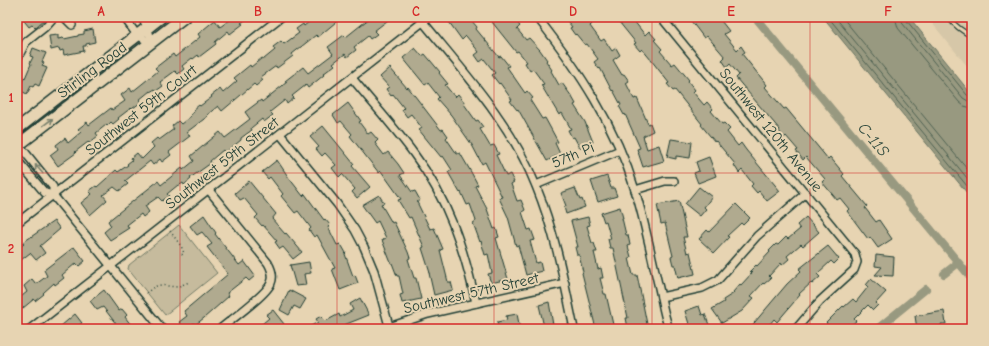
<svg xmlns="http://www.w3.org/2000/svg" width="989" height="346" font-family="'Comic Neue',sans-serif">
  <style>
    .built { fill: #d6c7a8 }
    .green { fill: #c6bb9d; stroke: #727c68 }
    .water { fill: #989980; stroke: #687462 }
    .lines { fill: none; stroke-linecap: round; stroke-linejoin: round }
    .shore { stroke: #4f6252; stroke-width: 1 }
    .canal { stroke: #989980; stroke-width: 8 }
    .building { fill: #b0aa8f; stroke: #1f3d34 }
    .service-casing { stroke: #1f3d34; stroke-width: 6 }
    .minor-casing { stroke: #1f3d34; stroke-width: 10 }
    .primary-casing { stroke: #1f3d34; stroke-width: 14 }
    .path { stroke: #1f3d34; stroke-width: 1.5; stroke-dasharray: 1 3; stroke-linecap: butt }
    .service { stroke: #e7d4b2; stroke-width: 3.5 }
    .minor { stroke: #e7d4b2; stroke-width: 7 }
    .primary { stroke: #e7d4b2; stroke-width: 11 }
    .oneway { stroke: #79816d }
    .grid { fill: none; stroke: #d62828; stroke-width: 1; stroke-opacity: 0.55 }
    .labels { text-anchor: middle; stroke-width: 4; stroke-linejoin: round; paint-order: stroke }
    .street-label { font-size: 15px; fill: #1f3d34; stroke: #e7d4b2 }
    .water-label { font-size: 16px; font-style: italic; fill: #314b3f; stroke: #e7d4b2 }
    .neatline { fill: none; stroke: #d62828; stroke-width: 1.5 }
    .grid-label { font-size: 13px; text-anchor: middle; font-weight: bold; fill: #d62828 }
  </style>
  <rect width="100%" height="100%" fill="#e7d4b2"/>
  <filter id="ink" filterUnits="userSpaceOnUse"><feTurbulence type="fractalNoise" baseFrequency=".025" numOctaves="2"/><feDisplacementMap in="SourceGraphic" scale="8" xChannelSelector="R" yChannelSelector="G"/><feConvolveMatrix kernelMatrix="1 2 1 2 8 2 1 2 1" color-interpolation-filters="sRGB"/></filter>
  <g filter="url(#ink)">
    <path class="built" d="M927,17H972V72Z"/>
    <path class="green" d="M179,225L217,273L165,315L128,269L129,265Z"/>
    <path class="water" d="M823,17H909L972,95V199Z"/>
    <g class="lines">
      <g class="shore">
        <path d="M828,17L972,192"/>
        <path d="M835,17L972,184"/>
        <path d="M842,17L972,175"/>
        <path d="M895,17L898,28L959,102L964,106L972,108"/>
        <path d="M901,17L903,24L963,98L968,101L972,102"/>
        <path d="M906,17L907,21L967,95L972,97"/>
      </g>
      <g class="canal">
        <path d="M755,17L972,279"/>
        <path d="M944,274L958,263"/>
        <path d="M877,329L926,289"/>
      </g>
    </g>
    <g class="building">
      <path d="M21,17H47L35,28L32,25L29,27Z"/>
      <path d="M234,17H249L241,23L243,24L230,34L228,31L215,42L216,44L199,57L198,55L193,59L192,58L182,66L184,69L178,74L175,71L160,82L163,86L156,91L155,89L150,92V91L139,100L141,102L132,109L131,108L118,118L119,119L113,124L111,122L107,126L106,125L96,133L98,136L89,143L88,142L75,152L76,153L58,166L50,155L58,149L56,145L65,138L68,143L81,132L78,129L87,122L89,125L111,108L112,110L125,101L121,95L130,88L132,92L158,71L155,68L173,54L175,57L200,37L198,34L215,20L220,27Z"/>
      <path d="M315,17H342L318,37L316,35L292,54L293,56L277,68L276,66L261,77L263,80L256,86L254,84L222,111L218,106L207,115L208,116L187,132L190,136L169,152L171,155L162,162L160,159L153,165L150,161L125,181L128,184L119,191L114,187L103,195L107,200L90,215L81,203L92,194L89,191L96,186L97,187L116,170L118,172L128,165L127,164L132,160L131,158L137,153L142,159L154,147L151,143L157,138L159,140L174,129L172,126L178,121L181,124L191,116L190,115L194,112L193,110L199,105L200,106L212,97L211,96L220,89L223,93L237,81L234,78L250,65L251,67L262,58L264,59L275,50L273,47L281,41L284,44L299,33L296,29L303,24L304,26Z"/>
      <path d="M371,17H392L374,31L377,34L370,39L368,36L354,47L356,50L347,57L345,54L333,63L335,65L323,74L324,75L308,88L306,85L292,96L294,98L287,104L285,100L270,112L273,115L264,122L262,119L251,128L252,130L241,138V140L225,153L223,150L210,161L211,163L190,178L191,179L184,185L183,183L178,186V185L167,194L169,196L162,201L158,197L145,206L149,212L143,217L141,214L127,225L129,228L110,240L104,232L111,226L108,221L158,181L161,185L182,168L183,170L194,161L191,156L220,132L225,138L250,119L245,112L261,100L262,102L287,82L285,81L303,67L308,73L333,54L328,47L344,35L346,37Z"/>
      <path d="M455,17H465L469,22L471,20L477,27L476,29L499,57L501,56L509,66L507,67L525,93L527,91L533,98L530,100L542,119L545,118L551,129L558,142L555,143L560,154L547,161L518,109L517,110L510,101L512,100L500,83L499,84L492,75L495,73L484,59L480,62L475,55L479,52L466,36L462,40L449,22Z"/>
      <path d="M498,17H507L510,21L513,18L520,26L517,29L526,40L529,38L540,50L547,60L546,61L552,70L551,71L559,85L562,83L572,97L576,104L574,105L585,122L593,142L580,148L574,137L572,138L568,130L571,129L562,113L559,115L541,85L544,84L533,69L530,71L525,63L527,62L518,51L516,52L492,22Z"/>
      <path d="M564,17H587L592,24L590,26L601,41L604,39L612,51L616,48L620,55L613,60L622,75L624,74L629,81L626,83L634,99L637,98L648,124L650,123L653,131L643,136L647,149L659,145L664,161L643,167L637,149L640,148L625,114L624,115L619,106L621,105L613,90L612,91L600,68L599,69L594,62L598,59L587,44L585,45L576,34L575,35L570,28L572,27Z"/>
      <path d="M615,17H638L634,21L645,35L649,31L656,39L654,40L662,49L660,51L672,65L675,63L689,80L688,81L695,90L693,92L704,105L707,102L713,109L711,111L722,124L724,123L730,129L727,132L738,146L741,143L746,150L780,191L767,201L759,191L757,193L751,186L753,184L742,170L739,173L734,165L735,164L716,141L715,142L701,125L702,124L675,90L673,91L667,84L669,83L651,60L642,49L640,51L634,44L636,43Z"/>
      <path d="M688,17H718L729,31L724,34L737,50L741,46L745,52L742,54L767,85L765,87L784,109L786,108L828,159L830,157L844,174L842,176L867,206L865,208L876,222L879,220L892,239L878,248L870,237L868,239L847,211L849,209L840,198L837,200L822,182L825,179L806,157L803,160L796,151L798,150L786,136L784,138L779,131L780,130L736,78L739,75L730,64L727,67L722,60L725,57L707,36L704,38Z"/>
      <path d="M93,29L95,42L86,44V46H83L84,51L64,55L63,50L60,51L59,48L51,50L49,36L58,35V39L63,38L64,39L78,36V35L84,34V31Z"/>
      <path d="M33,48L46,53L42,62L44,63L42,66L47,68L39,86L35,84L33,87L31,86L27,94L17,89V80L22,82L24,77L25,78L31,64L30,63L33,57L30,56Z"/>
      <path d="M415,48L422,56L425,54L440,72L439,73L448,84L445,85L455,97L458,94L465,103L464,104L476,121L478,120L483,127L480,129L490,146L494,145L499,154L496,155L506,176L510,174L514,182L511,184L517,201L521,200L525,210L522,212L528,230L531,229L535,240L530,241L536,263L540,262L542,271L526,275L518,245L516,246L508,217L499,198L502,197L485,162L482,164L472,145L451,115L437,99L439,97L428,83L425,85L403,58Z"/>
      <path d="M390,68L407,88L408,87L441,130L443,129L448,136L446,138L457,154L460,153L471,172L478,185L475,186L487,209L494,229L496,228L499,237L496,238L508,279L491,283L488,274L492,273L488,254L485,255L481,241L480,242L473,223L476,221L470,204L467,205L461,192L460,193L448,172L452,170L443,156L441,157L419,130L422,128L411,114L407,117L402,110L404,108L393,94L391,96L386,89L389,87L380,77Z"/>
      <path d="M348,103L361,121L359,122L368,134L371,132L378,140L375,143L384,155L388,152L398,164L404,173L400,175L412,192L415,191L420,200L417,202L430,229L434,228L443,249L440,250L448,282H451L453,290L434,295L429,273H430L422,248L424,247L411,217L409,218L398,200L401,199L381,171L379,173L350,136L352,134L341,121L338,123L333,115Z"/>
      <path d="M323,126L354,164L352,166L370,187L357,198L352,192L355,189L342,174L339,177L332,168L336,165L325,153L322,156L316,149L319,147L310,137Z"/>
      <path d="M671,139L692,142L690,158L676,156V159L667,157Z"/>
      <path d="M709,157L716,176L698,183L694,173L699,171L696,162Z"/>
      <path d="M277,160L289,178L303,196L305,194L324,220L325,219L330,225L328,227L337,245L340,244L342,246L346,253L345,254L353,276L355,275L358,283L340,290L332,269L335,268L317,235L314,237L309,230L311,228L298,211L295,213L281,196L283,194L270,177L268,179L262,172Z"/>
      <path d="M607,176L611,188H614L617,196L598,202L591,181Z"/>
      <path d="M249,181L276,214L272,219L285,234L286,233L302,252L293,259L283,247L280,249L275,242L277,241L263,225L262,226L255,218L258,215L244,198L240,200L235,193Z"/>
      <path d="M699,187L712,197L704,207L706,209L700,216L685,204Z"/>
      <path d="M575,188L580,200L582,199L585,207L566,214L564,207L566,206L561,193Z"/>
      <path d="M379,195L384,203L381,204L392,223L394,222L408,252L410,258L408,259L414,278H416L421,299L402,303L400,295L403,294L399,276H397L392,263H391L382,240L386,238L378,221L375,223L362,205Z"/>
      <path d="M679,201L687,237H683L687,253L690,252L695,274L678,278L675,265H673L671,257L673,256L665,223L661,224L657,205Z"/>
      <path d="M736,204L750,218L743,225L741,223L727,236L729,237L714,253L699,239L707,230L709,232Z"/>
      <path d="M620,207L623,218H622L626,235H628L630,245L628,246L631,257L629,258L633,275H637L648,329H632L631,327L628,328L626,318H628L613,248H610L608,239H611L606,221L604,222L601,213Z"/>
      <path d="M204,215L216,233L215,234L239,265L244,261L255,276L249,281L246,278L227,293L229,296L204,318L195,325L194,323L187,329H185L179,322L187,316L184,311L228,274L207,247L212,244L202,232L197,235L190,226Z"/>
      <path d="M588,217L590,225L587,226L592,243H594L597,252H594L598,269L601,268L603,278H600L604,294H606L614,329H596L582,273L583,272L579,255H577L575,247H578L571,221Z"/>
      <path d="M806,217L819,232L803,246L801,244L787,256L789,259L782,265L781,263L769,276L771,278L764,284L763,283L751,296L754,298L742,311L722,323L712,309L724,302L723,300L734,293L733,292L740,284L741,285L752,273L750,271L756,265L757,266L770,252L769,251L776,244L778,245L786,237L788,239L800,229L797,225Z"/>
      <path d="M54,221L60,229L40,246L45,253L36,260L30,253L17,263V249L24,244L22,243Z"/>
      <path d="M828,246L839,259L834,264L831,261L817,274L820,277L812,284L811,283L799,294L800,295L777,322L774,319L766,329H749L787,284L801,271L799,269Z"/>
      <path d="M74,247L85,261L79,266L76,263L62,275L64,278L55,285L54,283L43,293L44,294L35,301L34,299L17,313V300L27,292L24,286L32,279L36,284L47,276L44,270Z"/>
      <path d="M876,255L894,257L893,276L875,275L882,267L875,266Z"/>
      <path d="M309,262L311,273L304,274L306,285L296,286L290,265Z"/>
      <path d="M871,279L886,292L876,303L878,305L873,310L868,305L854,319L856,321L847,329H832L826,323L843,306L844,307L853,299L856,302L868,287L866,285Z"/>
      <path d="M104,290L119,311L122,309L127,315L125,317L134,329H120L103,307L97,310L90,301Z"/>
      <path d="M289,290L306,299L300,309L294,306L289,315L280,310Z"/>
      <path d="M360,298L369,315L344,325L345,327L341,329H306L318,322L316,319L321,316L326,321L339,314L340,317L353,310L350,304Z"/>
      <path d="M549,302L553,325L544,327L539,305Z"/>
      <path d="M699,306L702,315L705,314L709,325L699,329H689L688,324H689L685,311Z"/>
      <path d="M273,310L284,324L279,329H256L269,318L266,315Z"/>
      <path d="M944,311L946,324H941L942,329H917L915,316Z"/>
      <path d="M75,314L82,323L74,329H64L61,326Z"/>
      <path d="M517,314L520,329H499L497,322L507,320L506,316Z"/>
    </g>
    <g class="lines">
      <defs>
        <path id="service" d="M948,17C955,26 961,31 972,36"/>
        <g id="minor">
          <path d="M64,17L72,25"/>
          <path d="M124,17L137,35L151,43"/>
          <path d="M141,17L148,27L151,43"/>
          <path d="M419,17C462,70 511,122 536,186C555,232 564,280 574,329"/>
          <path d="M537,17C578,69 616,126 635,190C645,222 651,255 659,288C662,301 664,316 669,329"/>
          <path d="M661,17L855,254L857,262L854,270L820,301L796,329"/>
          <path d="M17,59L26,42L45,27L54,17"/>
          <path d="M352,78C373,104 395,128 414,154C448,199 464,249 476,303"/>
          <path d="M280,134L337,204L355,230L364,247L374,271L389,326"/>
          <path d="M17,149L24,151L53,187V195L162,329"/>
          <path d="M17,160L45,193L53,195"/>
          <path d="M536,185L620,150"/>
          <path d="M208,189L268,263C272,270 274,276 271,283C267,294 231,320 220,329"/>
          <path d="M635,190L665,181H674"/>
          <path d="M17,223L281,17"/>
          <path d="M661,297L702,288L718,280L757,236L806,193"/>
          <path d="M30,329L429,17"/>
          <path d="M383,329L428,314L565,283"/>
        </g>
        <g id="primary">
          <path d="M17,129L161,17"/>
          <path d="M17,146L184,17"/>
        </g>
      </defs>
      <use href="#service" class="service-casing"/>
      <use href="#minor" class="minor-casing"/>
      <use href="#primary" class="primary-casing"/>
      <g class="path">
        <path d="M170,231L181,246L184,253L180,256"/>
        <path d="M146,293L154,287L159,285L177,287L189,282"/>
      </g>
      <use href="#service" class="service"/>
      <use href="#minor" class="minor"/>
      <use href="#primary" class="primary"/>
    </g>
    <defs><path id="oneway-shaft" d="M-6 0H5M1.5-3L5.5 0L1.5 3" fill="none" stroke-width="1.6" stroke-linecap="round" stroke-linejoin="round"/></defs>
    <g class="oneway">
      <use href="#oneway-shaft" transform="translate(48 122) rotate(-37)"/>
      <use href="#oneway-shaft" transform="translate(39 169) rotate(-130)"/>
    </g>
  </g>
  <path class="grid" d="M180,17V329M337,17V329M494,17V329M652,17V329M810,17V329M17,173H972"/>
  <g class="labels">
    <g class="street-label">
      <text transform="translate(92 70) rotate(-37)" y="5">Stirling Road</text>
      <text transform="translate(141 110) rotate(-38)" y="5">Southwest 59th Court</text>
      <text transform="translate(771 130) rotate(51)" y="5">Southwest 120th Avenue</text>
      <text transform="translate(573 155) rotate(-23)" y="5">57th Pi</text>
      <text transform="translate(222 163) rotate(-38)" y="5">Southwest 59th Street</text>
      <text transform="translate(471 293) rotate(-13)" y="5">Southwest 57th Street</text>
    </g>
    <g class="water-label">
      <text transform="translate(874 139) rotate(50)" y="6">C-11S</text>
    </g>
  </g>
  <rect width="989" height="346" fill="none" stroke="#e7d4b2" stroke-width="44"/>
  <rect x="22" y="22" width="945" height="302" class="neatline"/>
  <g class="grid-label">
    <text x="101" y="16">A</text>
    <text x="258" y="16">B</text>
    <text x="416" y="16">C</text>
    <text x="573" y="16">D</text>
    <text x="731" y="16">E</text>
    <text x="888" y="16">F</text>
    <text x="11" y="102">1</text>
    <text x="11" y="253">2</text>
  </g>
</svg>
